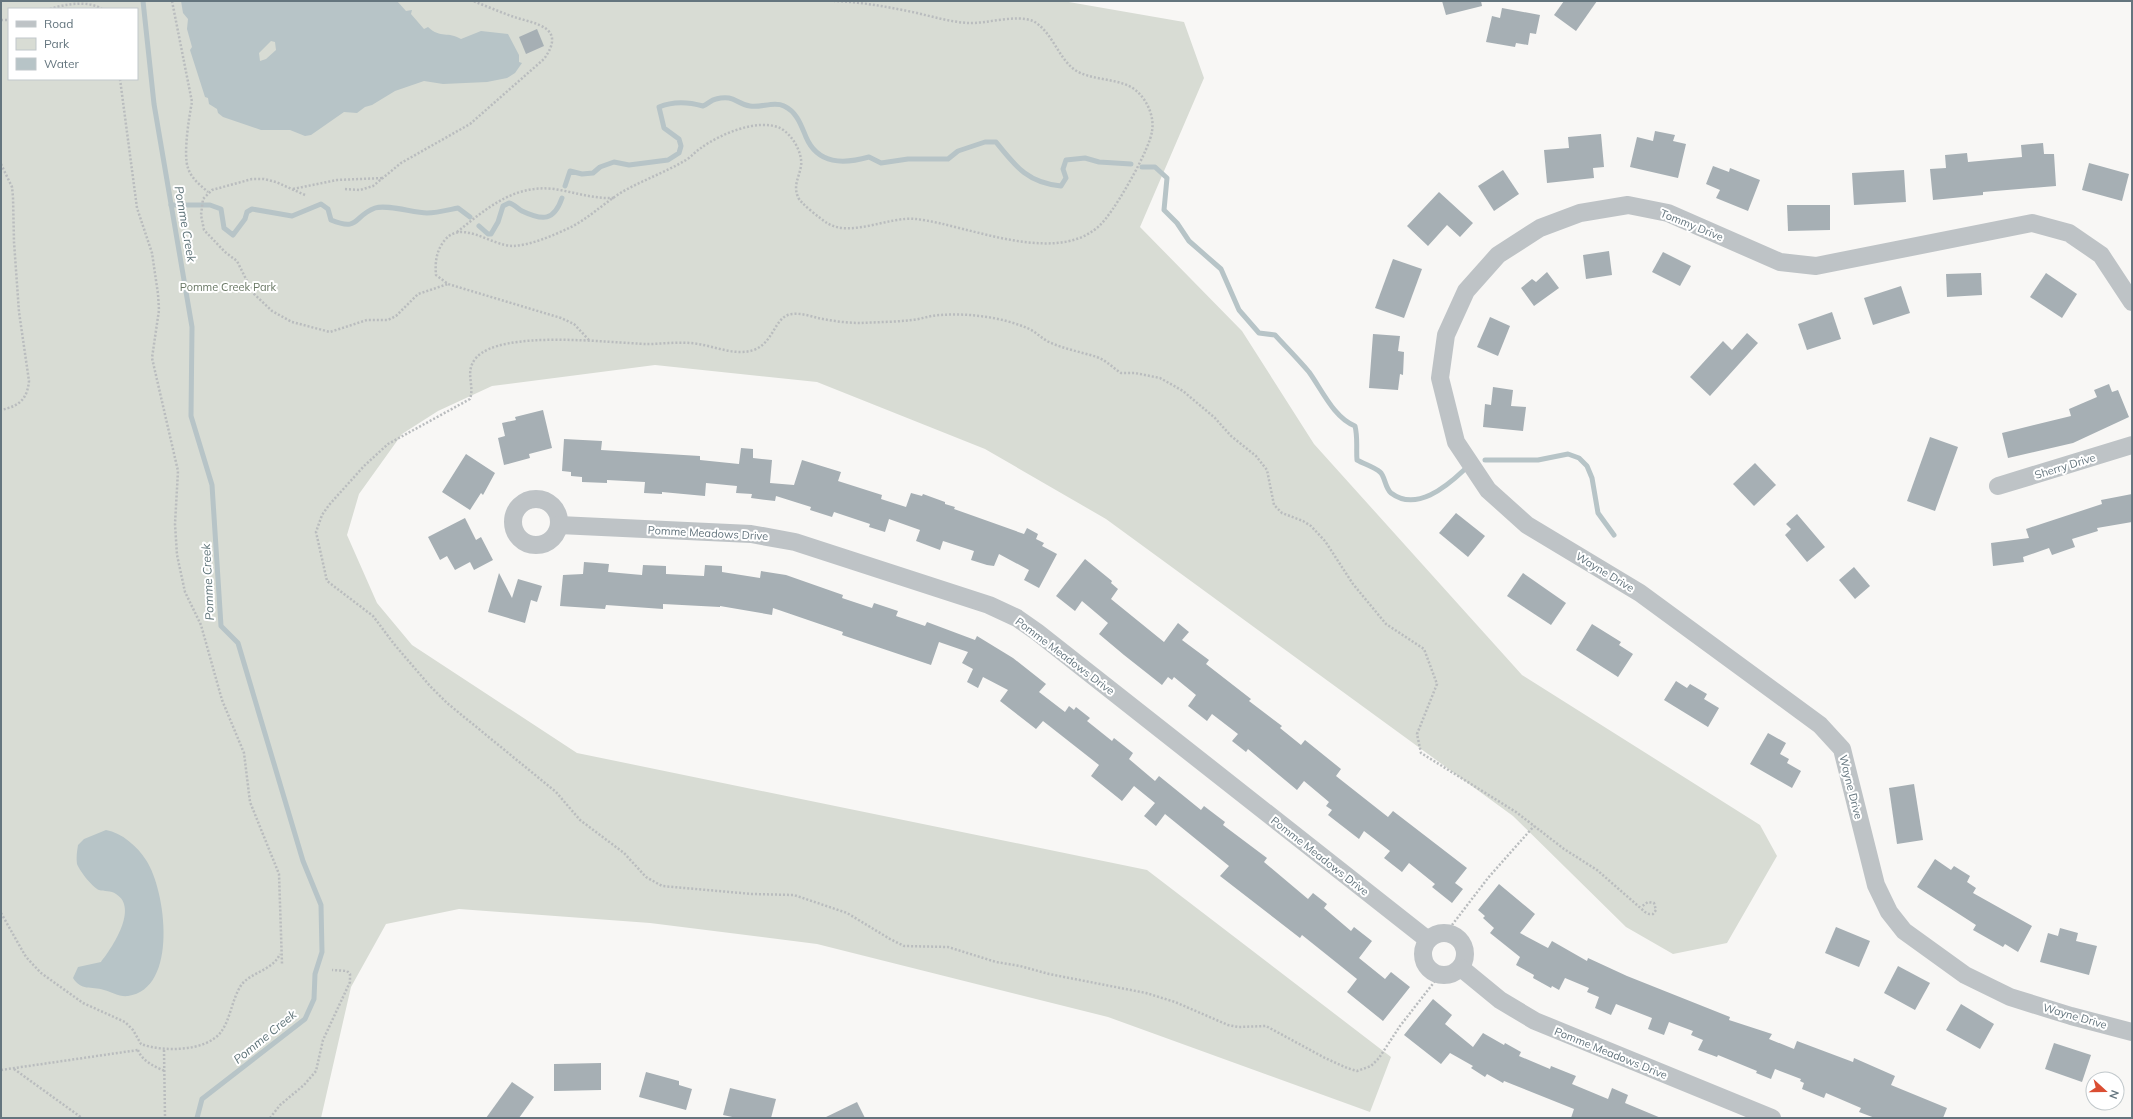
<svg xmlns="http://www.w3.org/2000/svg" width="2133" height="1119" font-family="Mulish,sans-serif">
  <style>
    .green { fill: #d8dcd4; fill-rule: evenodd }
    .water { fill: #b7c4c7; fill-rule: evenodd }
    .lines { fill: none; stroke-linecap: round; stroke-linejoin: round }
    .stream { stroke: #b7c4c7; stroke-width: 5 }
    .building { fill: #a6afb4 }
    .path { stroke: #b9bcbe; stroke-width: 2.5; stroke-dasharray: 2 2; stroke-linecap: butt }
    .minor { stroke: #bec3c6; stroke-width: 18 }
    .labels { text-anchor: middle; stroke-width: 4; stroke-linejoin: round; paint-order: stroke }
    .street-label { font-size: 11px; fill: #64757e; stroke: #fff }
    .park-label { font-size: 11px; fill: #687763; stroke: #fff }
    .water-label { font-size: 12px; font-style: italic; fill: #5f7479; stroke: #fff }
  </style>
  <rect width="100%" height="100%" fill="#f8f7f5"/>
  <path class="green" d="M1,1H1063L1184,22L1204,78L1140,227L1242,331L1314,444L1522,675L1760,825L1777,856L1727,943L1673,954L1626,927L1513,816L1106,519L985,449L817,382L655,365L492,386L438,411L402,434L359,494L347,535L377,603L412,645L577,753L1147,870L1391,1057L1370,1112L1108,1017L817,944L650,923L459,909L386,924L351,987L321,1118H1ZM9,9H137V79H9Z"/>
  <g class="water">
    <path d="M181,1H397L406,11L412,10L411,14L424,29L428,27C441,39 448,31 461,39L481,31L508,34L519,55V62L522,63L515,73L507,78L487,82L443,84L424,81L395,91L372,105L365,107L357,113L344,112L311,135L305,136L290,130H261L223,117L218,113L217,109L209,104L208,98L205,97L190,50L192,47L187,29L188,19L183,13ZM271,41L275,42L276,50L266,59L260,61L259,53Z"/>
    <path d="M106,830C122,833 137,846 146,860C166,890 179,989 128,996C119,997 112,992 104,990C91,986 81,991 73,978L78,967L101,962C112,948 139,908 116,894C111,890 104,892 99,890C91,886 80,871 77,864C76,858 77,851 78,845L84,839Z"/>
  </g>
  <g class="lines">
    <g class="stream">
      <path d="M143,1L154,104L192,327L191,416L212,485L221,626L238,643L303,861L321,905L322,952L315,974L314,999L305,1019L202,1099L197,1118"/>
      <path d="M1142,167H1155L1167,178L1164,210L1177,223L1189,241L1221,269L1239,310L1259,333L1275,335C1286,347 1298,359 1309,372C1322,390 1334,418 1355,426C1358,438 1356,448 1357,460C1364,464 1374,467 1380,472C1385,476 1385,488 1391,493C1416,512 1446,487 1464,470"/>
      <path d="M565,186L570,171L582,174L593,173L600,167L614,162L629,165L668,160L679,153L681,146L679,139L664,128L659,107C673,101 689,102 703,106C708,104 711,100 716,99C734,94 736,104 750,106C761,108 774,101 784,106C797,112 801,125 806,137C818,165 844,164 869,157L881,163L908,159H948L958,151L985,142H996C1016,167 1028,183 1061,186L1066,178L1063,169L1066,160L1085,158L1099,162L1131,164"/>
      <path d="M171,205H210L221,209L224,228L233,235L245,219L247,212L252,209L292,216L321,204L328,209L331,220C360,232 353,216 375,208C387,204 414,213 427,213C437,213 448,210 458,208L470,217"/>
      <path d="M479,226L488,234H491L498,222L503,206L509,203C514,204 518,209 522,211C543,221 554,221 562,198"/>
      <path d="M1485,460H1538L1568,454L1579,458L1587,466L1592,478L1598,513L1614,535"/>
    </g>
  </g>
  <g class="building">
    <path d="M1442,1H1481L1482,6L1446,15Z"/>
    <path d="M1564,1H1597L1576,31L1554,15Z"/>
    <path d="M1502,8L1540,15L1536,34L1530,33L1528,45L1516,43L1515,47L1486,42L1492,16L1500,18Z"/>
    <path d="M537,29L544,46L526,54L519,37Z"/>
    <path d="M1655,131L1675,135L1673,141L1686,144L1678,178L1630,167L1637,137L1653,141Z"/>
    <path d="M1601,134L1604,167L1593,168L1594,178L1547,183L1544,150L1569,148L1568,137Z"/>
    <path d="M2043,143L2044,154H2054L2056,186L1983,192V195L1933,200L1930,169L1946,168L1945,155L1967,153L1968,162L2022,157L2021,145Z"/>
    <path d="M2089,163L2129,174L2122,201L2082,190Z"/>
    <path d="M1713,166L1729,172L1730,168L1760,180L1748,211L1716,198L1720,190L1706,184Z"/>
    <path d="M1503,170L1519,194L1494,211L1478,186Z"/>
    <path d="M1904,170L1906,202L1854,205L1852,173Z"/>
    <path d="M1439,192L1473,223L1460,237L1447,225L1428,246L1407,226Z"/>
    <path d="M1787,205H1830V230L1788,231Z"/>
    <path d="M1609,251L1612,275L1586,279L1583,255Z"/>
    <path d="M1663,252L1691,266L1680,286L1652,272Z"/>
    <path d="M1393,259L1422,269L1404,318L1375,308Z"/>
    <path d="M1547,272L1559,288L1534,306L1521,288L1532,279L1536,282Z"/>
    <path d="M1981,273L1982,295L1947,297L1946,274Z"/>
    <path d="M2046,273L2077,294L2062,318L2030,297Z"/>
    <path d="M1901,286L1910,313L1873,325L1864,298Z"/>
    <path d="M1832,312L1841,339L1807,350L1798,324Z"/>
    <path d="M1490,317L1510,326L1498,356L1477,347Z"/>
    <path d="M1747,333L1758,343L1710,396L1690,377L1723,341L1732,350Z"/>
    <path d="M1373,334L1400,336L1398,351L1404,352L1403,375L1400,374L1398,390L1369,388Z"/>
    <path d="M2109,384L2112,392L2118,390L2129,417L2073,443L2008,458L2002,433L2071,416L2069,409L2097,397L2094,390Z"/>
    <path d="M1493,387L1513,390L1511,406L1526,407L1523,431L1483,427L1485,404L1491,405Z"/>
    <path d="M543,410L552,448L529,454L530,458L504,465L498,438L505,436L502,423L516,420L515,417Z"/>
    <path d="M1930,437L1958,447L1935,511L1907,501Z"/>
    <path d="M564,439L602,441L601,450L700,456V460L739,464L741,448L753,449V458L772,460L770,483L794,485L802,460L841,472L838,481L882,495L881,499L906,507L911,493L922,496L923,494L945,502V504L955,507L954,509L1024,534L1027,528L1038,534L1036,539L1044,543L1042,546L1057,554L1039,588L1024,580L1029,570L999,554L994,566L987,565L971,560L974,551L943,541L940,550L916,541L920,530L889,519L885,532L869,527L870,524L834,512L832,517L810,510L811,507L776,496L775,501L751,498L752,494L736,493L737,486L706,483L705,496L662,492V494L644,493L645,482L607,480V483L582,482V477L571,476V472L562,471Z"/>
    <path d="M466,454L495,473L483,495L481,493L470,510L442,492Z"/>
    <path d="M1755,463L1776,485L1754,506L1733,484Z"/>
    <path d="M2132,494V522L2097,528L2098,531L2072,539L2075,547L2052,555L2049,548L2023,557L2024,562L1993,566L1991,543L2029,538L2026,529L2102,504L2101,500Z"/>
    <path d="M1456,513L1485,536L1468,557L1439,533Z"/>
    <path d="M1797,514L1825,547L1807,562L1785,535L1791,529L1786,524Z"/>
    <path d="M465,518L476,540L481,537L493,560L474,570L470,562L455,570L447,556L440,560L428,537Z"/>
    <path d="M1085,559L1112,581L1111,583L1118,589L1111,599L1164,642L1178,623L1189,632L1182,640L1209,660L1206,664L1251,699L1249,701L1282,726L1280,728L1301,745L1305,740L1341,769L1336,776L1388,817L1393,811L1467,868L1455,883L1463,889L1452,903L1432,887L1435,884L1409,863L1402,872L1384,858L1390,851L1364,831L1359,839L1328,815L1332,810L1326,806L1329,802L1304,781L1297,790L1248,749L1246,752L1232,741L1238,734L1212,714L1207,721L1188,706L1196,695L1174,677L1172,680L1168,677L1162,685L1124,655L1099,634L1108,623L1082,601L1075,611L1056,596Z"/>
    <path d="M584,562L609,564L608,572L642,575L643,565L666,566V574L704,576L705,565L722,566V572L760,578L761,571L786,575L843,595L842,598L872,608L874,603L898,611L896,616L925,626L927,622L975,640L977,636L1013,658L1046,684L1039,692L1065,712L1069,706L1074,710L1076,707L1090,718L1087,721L1112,741L1114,738L1133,753L1129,759L1155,781L1159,776L1201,810L1204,806L1225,822L1223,825L1267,858L1264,862L1308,899L1313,893L1327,904L1324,908L1351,931L1354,927L1372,941L1359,958L1385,979L1391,972L1410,987L1383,1021L1347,992L1357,979L1302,935L1300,938L1220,876L1229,866L1165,814L1156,826L1144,816L1155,803L1134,786L1122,801L1091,776L1099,765L1043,721L1036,729L1000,701L1008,690L983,677L978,688L967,682L973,669L962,663L968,652L939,642L931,665L842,635L843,632L773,608L772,615L720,606V607L663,604V609L606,605L605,609L560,606L563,575L583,574Z"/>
    <path d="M1854,567L1870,586L1855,599L1839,580Z"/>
    <path d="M499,573L512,598L518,579L542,586L537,602L531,600L525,623L488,612Z"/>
    <path d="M1523,573L1566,603L1551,625L1507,596Z"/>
    <path d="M1592,624L1621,642L1619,645L1633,654L1618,677L1576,650Z"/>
    <path d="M1676,681L1687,688L1690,684L1707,694L1704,699L1719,708L1708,727L1664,700Z"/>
    <path d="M1768,733L1786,743L1780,754L1789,759L1787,763L1801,771L1792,788L1750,764Z"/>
    <path d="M1914,784L1923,840L1897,844L1889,788Z"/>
    <path d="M1935,859L1951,870L1954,866L1970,876L1967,882L1976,888L1973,893L2032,926L2018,952L2005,944L2003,947L1973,930L1976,925L1917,887Z"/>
    <path d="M1499,884L1535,914L1520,933L1548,948L1552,941L1587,961L1588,958L1627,976L1730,1017L1729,1020L1772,1034L1769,1039L1794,1049L1797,1041L1853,1062L1854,1058L1895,1076L1891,1085L1947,1108L1943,1118H1875L1859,1112L1861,1108L1826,1093L1824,1098L1802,1089L1804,1083L1800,1081L1801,1079L1775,1069L1771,1079L1756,1073L1757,1071L1718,1055L1717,1057L1698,1050L1703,1040L1691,1035L1693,1031L1669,1022L1664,1035L1648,1029L1652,1018L1616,1004L1611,1015L1595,1008L1599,997L1587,992L1589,988L1565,978L1559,990L1552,986L1551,988L1533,978L1534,975L1516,965L1520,957L1490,933L1494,928L1483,918L1485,916L1478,910Z"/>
    <path d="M1836,927L1870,941L1859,967L1825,953Z"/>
    <path d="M2060,928L2078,933L2076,941L2097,946L2089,975L2040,962L2048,933L2058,936Z"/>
    <path d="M1898,966L1930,983L1915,1010L1884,993Z"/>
    <path d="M1433,999L1452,1015L1445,1024L1473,1047L1483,1033L1504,1045L1505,1043L1521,1052L1519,1056L1550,1069L1551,1066L1576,1076L1572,1084L1608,1099L1612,1088L1628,1095L1625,1103L1661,1118H1571L1574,1109L1504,1081L1503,1083L1487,1074L1485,1077L1471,1068L1473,1066L1450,1053L1441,1064L1404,1035Z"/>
    <path d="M1961,1004L1994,1024L1980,1049L1946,1030Z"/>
    <path d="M2054,1043L2091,1055L2082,1082L2045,1069Z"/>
    <path d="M601,1063V1090L554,1091V1064Z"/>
    <path d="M646,1072L679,1081V1085L692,1089L686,1110L639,1097Z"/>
    <path d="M512,1082L534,1097L519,1118H486Z"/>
    <path d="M730,1088L776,1099L771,1118H737L723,1115Z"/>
    <path d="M857,1102L865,1118H824Z"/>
  </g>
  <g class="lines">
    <g class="path">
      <path d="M172,1L192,102C189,117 183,155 188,168C191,178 200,185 208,192"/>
      <path d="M50,9C65,4 88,0 102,9"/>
      <path d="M1,20H9"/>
      <path d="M120,79L137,208L152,253L158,294L159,310L152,358L178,471L175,524L177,555L185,592L201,625L222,700L244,753L250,802L279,874L282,964"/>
      <path d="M1,164L12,187L13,197L14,242L19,312L29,381C27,400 19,406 1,410"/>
      <path d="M293,189L337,180L383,178"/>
      <path d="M345,189L360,190L373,186L401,163L470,124L544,59C567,27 536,24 514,17C500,12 486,6 473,1"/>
      <path d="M305,195L276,182L264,179H252L212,190L203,199L201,215L204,230L225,252L237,261L253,293L272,311L292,322L330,332L367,320H388L396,316L418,294L448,284"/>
      <path d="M457,232C486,209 514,184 554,189C574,192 593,199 614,198"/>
      <path d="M589,340L574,324L561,318L448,284L436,275C435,264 436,253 442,244C459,216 490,246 513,246C531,245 552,236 569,228C588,219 604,203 622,192C643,180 666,172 686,160C692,156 696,151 701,148C720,134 758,118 780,128C792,134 803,153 801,166C799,178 793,185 798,197C800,203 821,219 827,223C851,238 889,216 916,219C970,225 1067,272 1107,217C1119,202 1150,149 1152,131C1155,115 1145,95 1131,87C1114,78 1090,80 1075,70C1058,58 1052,31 1033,21C1016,14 986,24 968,23C951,22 934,17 917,13C889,7 862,2 834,1"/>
      <path d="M1,913L26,957L41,973L83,1003L125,1022L133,1030L141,1044C162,1052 206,1052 221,1032C231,1018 232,998 242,984C252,972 273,970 280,954"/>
      <path d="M1452,925L1488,878L1534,826"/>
      <path d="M1435,981L1400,1026L1379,1058L1371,1066L1357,1071L1347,1068L1325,1058L1266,1026L1238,1027L1228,1025L1175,1002L1146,993L1049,974L1020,966L996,962L948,947L904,946L890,939L847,913L794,895L752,894L662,886L646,877L624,853L580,820L556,792L447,703L430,686L394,644L373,616L327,581L316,532L322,515L329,505L364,466L388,444L470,399C475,385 464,372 476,358C501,329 610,343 647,344C664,344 681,341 698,344C712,346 726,352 741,352C776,352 771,315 793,314C801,313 810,316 818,318C832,321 847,323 861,323C878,322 896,322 912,320C922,319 931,315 941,315C969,313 1001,317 1027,328C1035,331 1041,338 1049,342C1064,349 1081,352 1097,357C1107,361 1113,368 1121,373H1135L1160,378L1183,391L1215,418L1231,436L1256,456L1267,470L1274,505L1282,513L1303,521L1311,526L1325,541L1353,584L1386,624L1424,649L1437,684L1417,734L1421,753L1516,812L1564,849L1597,870L1645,912L1649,914H1653L1656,910L1654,903L1648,902L1641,907"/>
      <path d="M138,1050C142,1061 155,1067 165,1071"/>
      <path d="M164,1050L165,1118"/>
      <path d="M14,1069L82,1118"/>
      <path d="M1,1070L138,1050"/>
      <path d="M270,1118L280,1105L304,1085L316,1071L323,1040L350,982V974L347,971L332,970"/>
    </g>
    <g class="minor">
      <path d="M2132,302L2101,255L2069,233L2032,223L1816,266L1780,262L1668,213L1628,205L1580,213L1540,228L1498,255L1466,291L1446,335L1440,378L1456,442L1488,490L1527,525L1640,593L1820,725L1842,749L1876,885L1889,912L1904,931L1965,975L2010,997L2071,1016L2132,1032"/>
      <path d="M1998,486L2132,445"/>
      <circle cx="536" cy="522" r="23"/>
      <path d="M559,525L751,534L795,542L989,605L1017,618L1037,632L1428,940"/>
      <circle cx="1444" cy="954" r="21"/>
      <path d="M1461,968L1500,1000L1535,1021L1772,1118"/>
    </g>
  </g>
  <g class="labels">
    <g class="street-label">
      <text transform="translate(1692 225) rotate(22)" y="4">Tommy Drive</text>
      <text transform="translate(2065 466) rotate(-17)" y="4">Sherry Drive</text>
      <text transform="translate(708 533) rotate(3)" y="4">Pomme Meadows Drive</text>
      <text transform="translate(1605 572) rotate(31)" y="4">Wayne Drive</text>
      <text transform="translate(1065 656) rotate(37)" y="4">Pomme Meadows Drive</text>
      <text transform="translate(1851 787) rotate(76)" y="4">Wayne Drive</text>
      <text transform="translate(1320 856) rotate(38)" y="4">Pomme Meadows Drive</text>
      <text transform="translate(2075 1016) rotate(16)" y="4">Wayne Drive</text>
      <text transform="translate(1611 1053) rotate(22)" y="4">Pomme Meadows Drive</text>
    </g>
    <g class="park-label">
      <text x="228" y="291">Pomme Creek Park</text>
    </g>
    <g class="water-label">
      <text transform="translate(185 224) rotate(80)" y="4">Pomme Creek</text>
      <text transform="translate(208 582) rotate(-93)" y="4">Pomme Creek</text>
      <text transform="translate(265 1037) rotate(-39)" y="4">Pomme Creek</text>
    </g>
  </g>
  <rect width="2133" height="1119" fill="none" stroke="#64757e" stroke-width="4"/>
  <rect x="8" y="8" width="130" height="72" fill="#ffffff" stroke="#c1c8cb"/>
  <rect x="16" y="21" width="20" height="6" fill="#bec3c6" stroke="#c1c8cb"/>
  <text x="44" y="28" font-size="12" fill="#64757e">Road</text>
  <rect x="16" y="38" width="20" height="12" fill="#d8dcd4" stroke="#c1c8cb"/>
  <text x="44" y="48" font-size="12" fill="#64757e">Park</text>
  <rect x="16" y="58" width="20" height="12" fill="#b7c4c7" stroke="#c1c8cb"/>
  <text x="44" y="68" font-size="12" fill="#64757e">Water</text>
  <g transform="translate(2105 1091) rotate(111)"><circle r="19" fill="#ffffff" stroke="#c1c8cb"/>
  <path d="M0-3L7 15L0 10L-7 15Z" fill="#da4e33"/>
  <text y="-6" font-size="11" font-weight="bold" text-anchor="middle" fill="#64757e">N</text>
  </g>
</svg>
